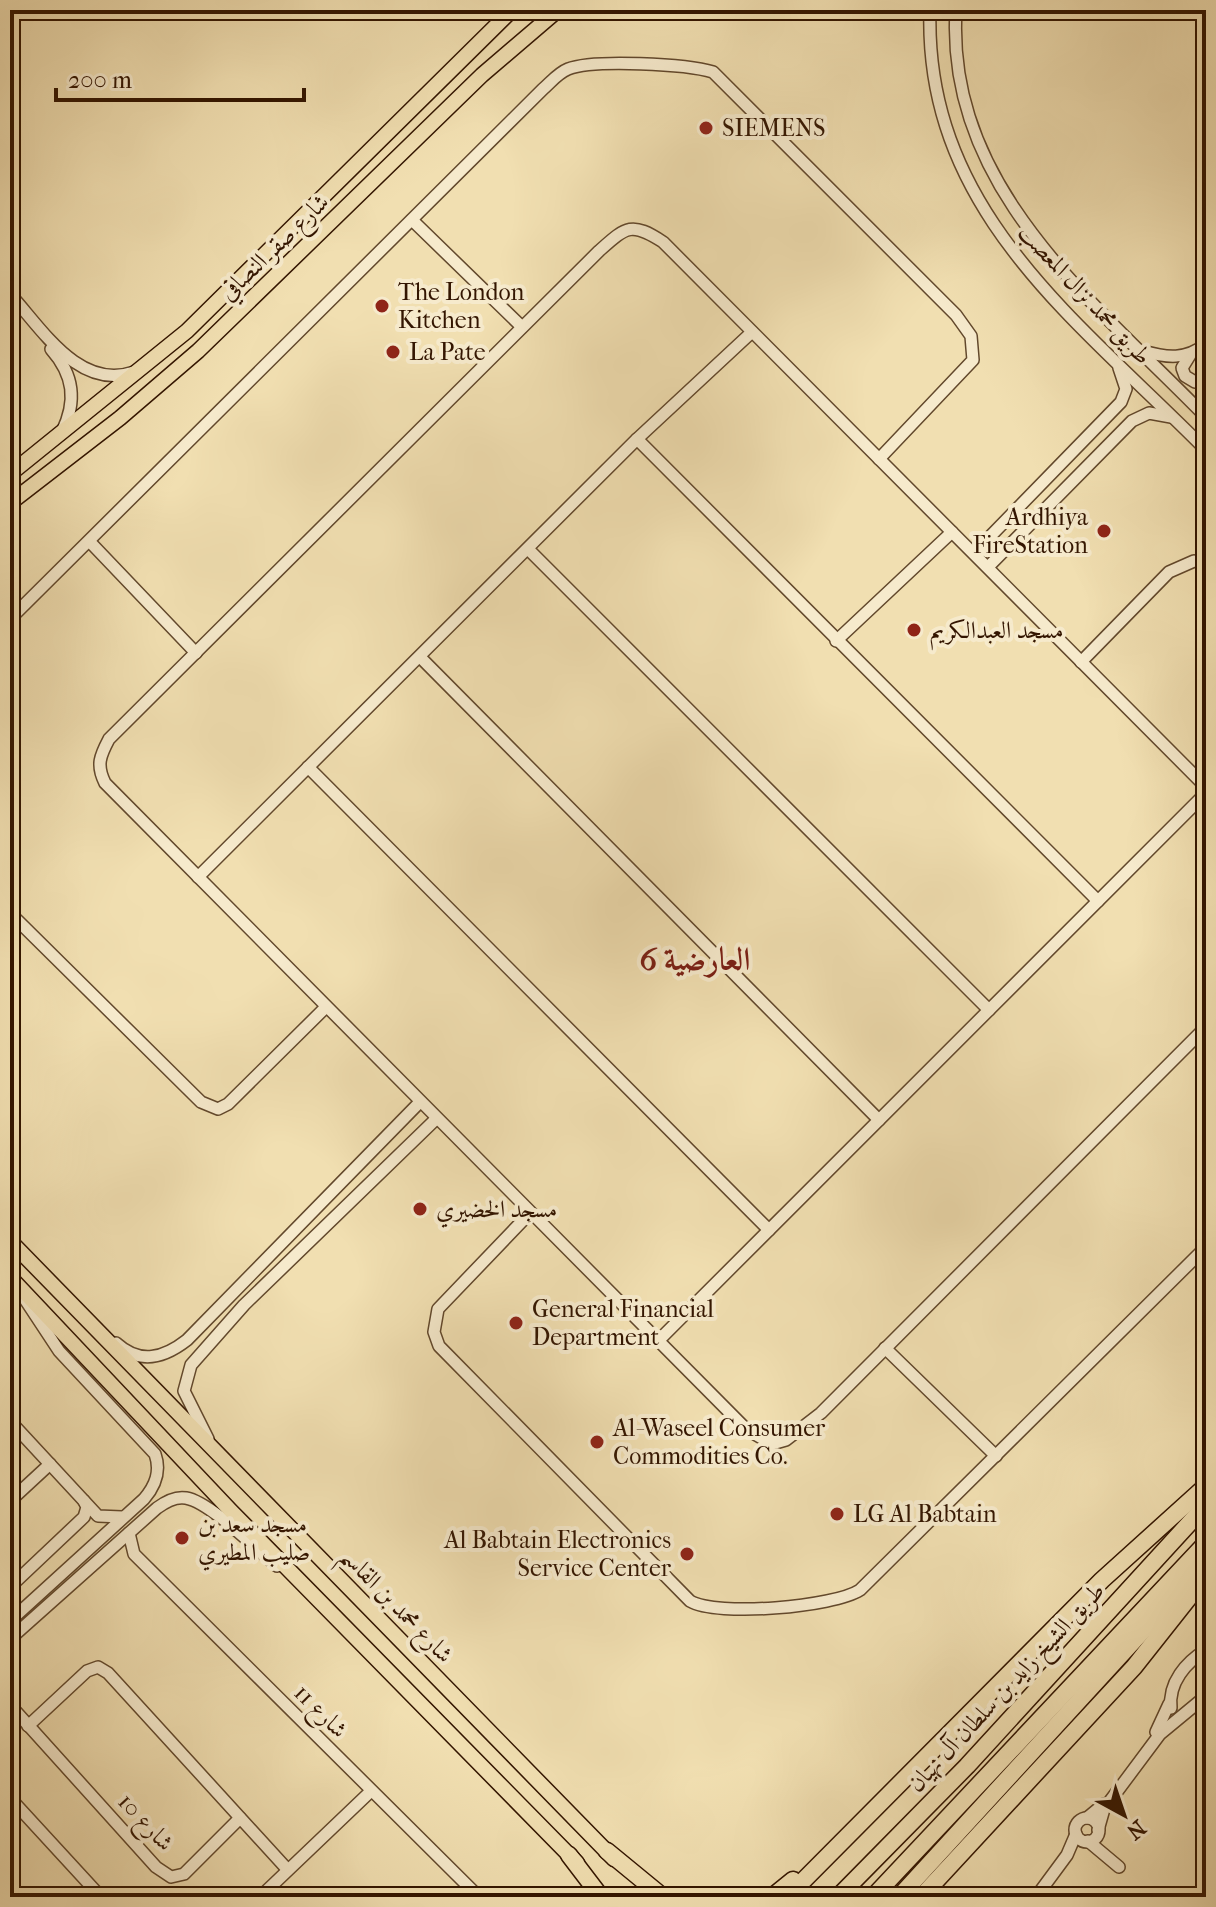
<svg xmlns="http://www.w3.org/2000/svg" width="1216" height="1907" font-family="'IM FELL French Canon',Amiri,serif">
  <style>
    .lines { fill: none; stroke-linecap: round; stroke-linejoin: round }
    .minor-casing { stroke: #62482c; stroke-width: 14 }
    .major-casing { stroke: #331500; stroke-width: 17 }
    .highway-casing { stroke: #331500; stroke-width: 19 }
    .minor { stroke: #f6eacc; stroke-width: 11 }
    .major { stroke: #f1dfb1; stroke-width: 14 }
    .highway { stroke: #f1dfb1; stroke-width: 16 }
    .poi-dot { fill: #8f2418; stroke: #f6eacc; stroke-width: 3 }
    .labels { text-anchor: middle; stroke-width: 8; stroke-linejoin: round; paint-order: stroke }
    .poi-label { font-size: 24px; fill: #331500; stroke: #f6eacc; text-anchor: start }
    .street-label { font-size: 24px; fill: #331500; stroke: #f6eacc }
    .district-label { font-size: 32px; font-weight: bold; fill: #7a1f14; stroke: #f6eacc }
  </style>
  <rect width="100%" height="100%" fill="#f1dfb1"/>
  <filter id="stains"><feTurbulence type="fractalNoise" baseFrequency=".0025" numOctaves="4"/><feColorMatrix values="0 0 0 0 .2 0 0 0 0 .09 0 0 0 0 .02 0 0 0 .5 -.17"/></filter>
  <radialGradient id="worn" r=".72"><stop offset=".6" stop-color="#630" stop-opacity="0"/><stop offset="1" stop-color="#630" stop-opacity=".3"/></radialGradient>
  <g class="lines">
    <defs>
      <g id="minor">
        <path d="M930,10C924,212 1079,321 1206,450"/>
        <path d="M956,10C945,188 1094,302 1206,417"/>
        <path d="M412,220L522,327"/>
        <path d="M10,294C42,329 79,391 134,372"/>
        <path d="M51,349C74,375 77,401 62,432"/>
        <path d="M1143,351C1167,358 1186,360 1206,344"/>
        <path d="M1190,355L1182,368L1185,376L1195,382L1206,379"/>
        <path d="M637,439L1098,901"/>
        <path d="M90,542L196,653"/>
        <path d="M528,549L989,1010"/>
        <path d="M974,553L1121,402L1126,389L1119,368"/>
        <path d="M988,567L1132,421L1149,413L1171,417"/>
        <path d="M10,619L543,89C551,82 558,73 568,69C593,59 687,64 713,72L956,315L971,336L973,360L879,459"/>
        <path d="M836,641L952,532"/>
        <path d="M420,657L879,1120"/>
        <path d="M1081,662L1169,572L1194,561L1206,564"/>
        <path d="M308,767L769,1230"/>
        <path d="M1206,787L663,242C631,221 626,227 599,251L109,739C100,756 96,765 105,783L746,1429L772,1444L786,1440L821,1413L1206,1027"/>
        <path d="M198,877L637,439L752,332"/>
        <path d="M10,913L201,1102L218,1109L228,1104L326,1007"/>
        <path d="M529,1214L438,1309L434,1332L439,1346L690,1601C717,1617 834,1607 860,1590L1206,1247"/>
        <path d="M658,1341L1206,793"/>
        <path d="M116,1343C140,1365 164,1358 187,1340L419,1103"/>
        <path d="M885,1348L996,1456"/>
        <path d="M10,1421L98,1516L122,1517"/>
        <path d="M208,1439L184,1391L191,1365L244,1305L436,1119"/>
        <path d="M10,1501L50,1464"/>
        <path d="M129,1533L134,1554L479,1897"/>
        <path d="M10,1587L84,1517L87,1507L84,1501"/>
        <path d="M10,1621L144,1499C156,1485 161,1471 155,1454L59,1351L26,1301"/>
        <path d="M10,1639L157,1508C165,1502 175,1496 186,1498C210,1502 256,1549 277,1566"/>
        <path d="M10,1705L156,1867L171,1877L184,1874L240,1818"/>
        <path d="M1171,1708C1168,1683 1186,1662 1206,1650"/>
        <path d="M28,1726L87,1671L98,1667L108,1673L287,1869"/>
        <path d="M1156,1732L1169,1704"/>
        <path d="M10,1798L101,1897"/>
        <path d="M1087,1818L1104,1804"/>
        <circle cx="1087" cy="1830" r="12"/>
        <path d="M1098,1830L1104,1809L1160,1734L1206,1696"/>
        <path d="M1088,1841L1119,1867"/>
        <path d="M10,1896L11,1897"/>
        <path d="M260,1897L370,1792"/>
        <path d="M1036,1897L1067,1855L1076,1834"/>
      </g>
      <g id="major">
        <path d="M930,10V11"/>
        <path d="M10,474L187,331L512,10"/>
        <path d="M10,503L120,418L198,351L482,75L558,10"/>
        <path d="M10,1241L614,1859"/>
        <path d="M10,1277L231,1511L577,1863"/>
      </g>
      <g id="highway">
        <path d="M607,1851L663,1897"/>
        <path d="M569,1855L601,1897"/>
        <path d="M772,1897L793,1880"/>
        <path d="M787,1897L1102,1580L1206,1486"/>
        <path d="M838,1897L967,1766L1206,1505"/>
        <path d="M873,1897L1206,1543"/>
        <path d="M899,1897L1206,1562"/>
        <path d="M921,1897L1134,1667L1206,1576"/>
      </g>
    </defs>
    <use href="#minor" class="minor-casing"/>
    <use href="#major" class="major-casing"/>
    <use href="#highway" class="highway-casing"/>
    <use href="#minor" class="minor"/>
    <use href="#major" class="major"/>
    <use href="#highway" class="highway"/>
  </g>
  <g class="poi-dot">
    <circle cx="706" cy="128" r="8"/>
    <circle cx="382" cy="306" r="8"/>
    <circle cx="393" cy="352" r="8"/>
    <circle cx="1104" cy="531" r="8"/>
    <circle cx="914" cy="630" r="8"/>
    <circle cx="420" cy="1209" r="8"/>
    <circle cx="516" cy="1323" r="8"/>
    <circle cx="597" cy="1442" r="8"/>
    <circle cx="837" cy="1514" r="8"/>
    <circle cx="182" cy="1538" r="8"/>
    <circle cx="687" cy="1554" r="8"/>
  </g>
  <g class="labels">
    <g class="poi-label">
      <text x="722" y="136">SIEMENS</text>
      <text x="398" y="300">The London<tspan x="398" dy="28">Kitchen</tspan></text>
      <text x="409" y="360">La Pate</text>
      <text x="1088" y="525" text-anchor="end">Ardhiya<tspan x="1088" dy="28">FireStation</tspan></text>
      <text x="930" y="638">مسجد العبدالكريم</text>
      <text x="436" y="1217">مسجد الخضيري</text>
      <text x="532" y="1317">General Financial<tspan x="532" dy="28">Department</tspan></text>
      <text x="613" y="1436">Al-Waseel Consumer<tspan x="613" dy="28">Commodities Co.</tspan></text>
      <text x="853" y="1522">LG Al Babtain</text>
      <text x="198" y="1532">مسجد سعد بن<tspan x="198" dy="28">صليب المطيري</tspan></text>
      <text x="671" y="1548" text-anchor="end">Al Babtain Electronics<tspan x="671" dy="28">Service Center</tspan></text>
    </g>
    <g class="street-label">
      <text transform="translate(274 247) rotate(-44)" y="8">شارع صقر النصافي</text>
      <text transform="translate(1085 294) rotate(47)" y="8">طريق محمد نزال المعصب</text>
      <text transform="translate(397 1605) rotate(46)" y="8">شارع محمد بن القاسم</text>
      <text transform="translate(1006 1687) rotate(-47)" y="8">طريق الشيخ زايد بن سلطان آل نهيان</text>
      <text transform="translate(321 1711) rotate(45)" y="8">شارع 11</text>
      <text transform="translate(146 1822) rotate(47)" y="8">شارع 10</text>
    </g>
    <g class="district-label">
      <text x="695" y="970">العارضية 6</text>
    </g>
  </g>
  <rect width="1216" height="1907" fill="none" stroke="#f1dfb1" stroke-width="40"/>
  <rect x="12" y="12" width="1192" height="1883" fill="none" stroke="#331500" stroke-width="4"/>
  <rect x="20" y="20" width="1176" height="1867" fill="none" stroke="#331500" stroke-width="2"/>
  <g transform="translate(1124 1815) rotate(140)" stroke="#f6eacc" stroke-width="6" paint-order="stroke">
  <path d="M0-6L14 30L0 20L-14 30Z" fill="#331500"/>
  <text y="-12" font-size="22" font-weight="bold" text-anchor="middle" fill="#331500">N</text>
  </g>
  <path d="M56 88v12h248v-12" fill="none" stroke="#331500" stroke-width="4"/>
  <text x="68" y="88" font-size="24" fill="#331500" stroke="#f6eacc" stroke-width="6" paint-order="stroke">200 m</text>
  <rect width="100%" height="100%" filter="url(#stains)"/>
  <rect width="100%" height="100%" fill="url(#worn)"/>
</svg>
